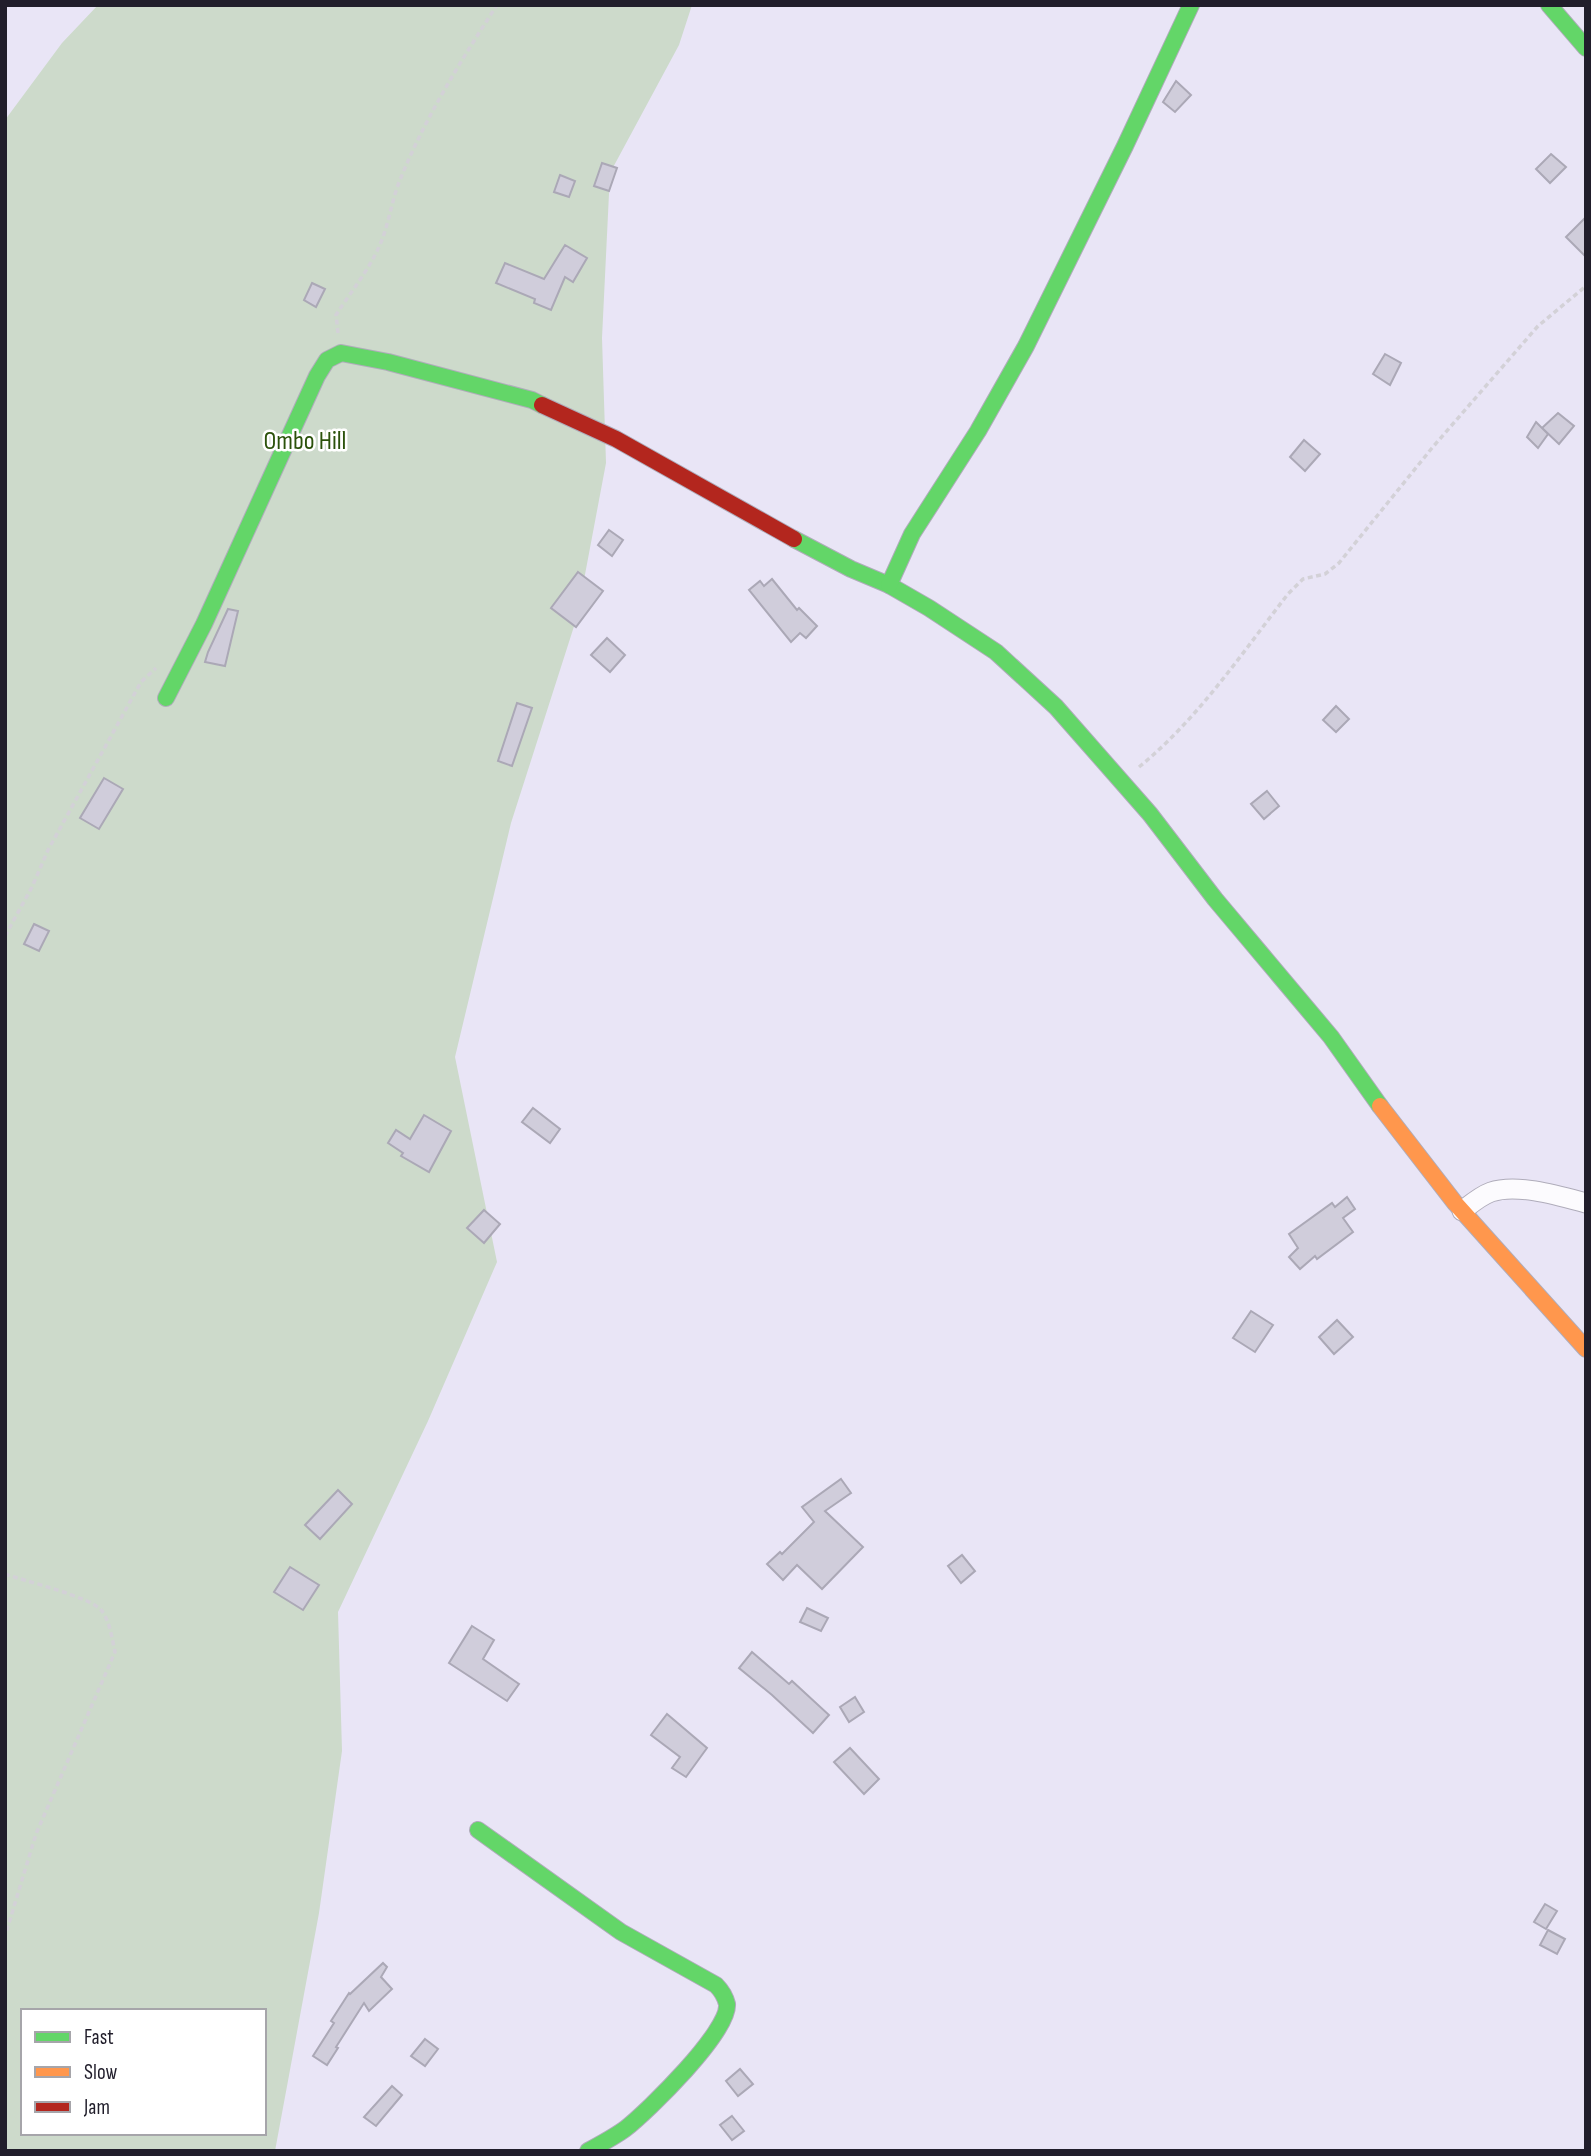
<svg xmlns="http://www.w3.org/2000/svg" width="1591" height="2156" font-family="'Sofia Sans Condensed',sans-serif">
  <style>
    .green { fill: #cddacb; fill-rule: evenodd }
    .building { fill: #d0cddb; stroke: #aba8b6; stroke-width: 2 }
    .lines { fill: none; stroke-linecap: round; stroke-linejoin: round }
    .street-casing { stroke: #afacba; stroke-width: 21 }
    .fast-casing { stroke: #afacba; stroke-width: 18 }
    .slow-casing { stroke: #afacba; stroke-width: 18 }
    .jam-casing { stroke: #afacba; stroke-width: 18 }
    .path { stroke: #d3d1d7; stroke-width: 3.5; stroke-dasharray: 5 3.5; stroke-linecap: butt }
    .street { stroke: #fcfbfe; stroke-width: 19 }
    .fast { stroke: #63d668; stroke-width: 16 }
    .slow { stroke: #ff974d; stroke-width: 16 }
    .jam { stroke: #b3261e; stroke-width: 16 }
    .labels { text-anchor: middle; stroke-width: 5; stroke-linejoin: round; paint-order: stroke }
    .park-label { font-size: 26px; fill: #2b520b; stroke: #fff }
  </style>
  <rect width="100%" height="100%" fill="#e9e5f6"/>
  <path class="green" d="M98,5H692L679,45L610,173L602,338L606,463L577,617L511,823L455,1057L497,1262L428,1421L338,1612L342,1751L319,1913L275,2151H5V120L62,43ZM23,2011H264V2133H23Z"/>
  <g class="building">
    <path d="M1176,81L1191,95L1175,112L1163,102Z"/>
    <path d="M1551,154L1566,167L1550,183L1536,169Z"/>
    <path d="M602,163L617,168L609,191L594,186Z"/>
    <path d="M560,175L575,181L569,197L554,192Z"/>
    <path d="M1586,217V257L1566,237Z"/>
    <path d="M565,245L587,258L573,282L565,277L551,310L534,303L535,299L496,283L505,263L544,279Z"/>
    <path d="M312,283L325,289L316,307L304,300Z"/>
    <path d="M1385,354L1401,363L1390,385L1373,374Z"/>
    <path d="M1558,413L1574,426L1559,444L1542,428Z"/>
    <path d="M1536,422L1548,434L1538,448L1527,437Z"/>
    <path d="M1304,440L1320,454L1305,471L1290,457Z"/>
    <path d="M609,530L623,540L612,556L598,545Z"/>
    <path d="M578,572L603,591L576,627L551,608Z"/>
    <path d="M772,579L797,610L799,608L817,626L806,638L800,633L791,642L749,590L760,581L764,586Z"/>
    <path d="M228,609L238,611L225,666L205,662L208,652Z"/>
    <path d="M607,638L625,655L610,672L591,655Z"/>
    <path d="M517,703L532,708L512,766L498,761Z"/>
    <path d="M1336,706L1349,719L1336,732L1323,720Z"/>
    <path d="M104,778L123,789L99,829L80,818Z"/>
    <path d="M1267,791L1279,806L1264,819L1251,804Z"/>
    <path d="M34,924L49,931L39,951L24,944Z"/>
    <path d="M533,1108L560,1129L550,1143L522,1122Z"/>
    <path d="M424,1115L451,1131L429,1172L401,1156L403,1153L388,1143L396,1130L410,1139Z"/>
    <path d="M1347,1197L1355,1209L1343,1218L1353,1232L1317,1259L1315,1256L1300,1269L1289,1257L1298,1248L1289,1234L1332,1203L1335,1207Z"/>
    <path d="M484,1210L500,1224L484,1243L467,1228Z"/>
    <path d="M1251,1311L1273,1325L1255,1352L1233,1338Z"/>
    <path d="M1337,1320L1353,1337L1334,1354L1319,1337Z"/>
    <path d="M841,1479L851,1493L825,1511L863,1547L822,1589L797,1565L783,1580L767,1564L780,1552L782,1554L814,1522L802,1507Z"/>
    <path d="M338,1490L352,1504L320,1539L305,1525Z"/>
    <path d="M962,1555L975,1571L961,1583L948,1566Z"/>
    <path d="M290,1567L319,1585L303,1610L274,1592Z"/>
    <path d="M807,1608L828,1618L821,1631L800,1622Z"/>
    <path d="M472,1626L494,1640L483,1659L519,1684L507,1701L449,1663Z"/>
    <path d="M752,1652L789,1684L792,1681L829,1715L813,1733L772,1695L739,1668Z"/>
    <path d="M855,1697L864,1712L849,1722L840,1707Z"/>
    <path d="M667,1714L707,1748L686,1777L672,1768L680,1757L651,1735Z"/>
    <path d="M850,1748L879,1779L864,1794L834,1762Z"/>
    <path d="M1545,1904L1557,1911L1546,1929L1534,1922Z"/>
    <path d="M1548,1930L1565,1939L1557,1954L1540,1945Z"/>
    <path d="M383,1963L387,1967L381,1977L392,1989L369,2011L364,2003L336,2047L338,2048L327,2065L313,2056L334,2023L331,2021L349,1993L350,1994Z"/>
    <path d="M425,2039L438,2049L425,2066L411,2056Z"/>
    <path d="M740,2069L753,2084L738,2096L726,2081Z"/>
    <path d="M392,2086L402,2095L376,2126L364,2117Z"/>
    <path d="M732,2116L744,2131L732,2140L720,2125Z"/>
  </g>
  <g class="lines">
    <defs>
      <path id="street" d="M1462,1211C1471,1204 1480,1196 1491,1192C1517,1183 1560,1196 1586,1203"/>
      <g id="fast">
        <path d="M1549,5L1586,48"/>
        <path d="M794,539L851,569L889,585L929,608L996,652L1056,707L1150,814L1215,899L1331,1037L1380,1106"/>
        <path d="M889,585L912,534L978,431L1026,346L1125,146L1191,5"/>
        <path d="M166,698L204,624L317,376L327,360L341,353L388,362L532,400L542,405"/>
        <path d="M478,1830L621,1932L716,1985C721,1990 725,1996 727,2004C730,2031 648,2111 625,2129C614,2137 601,2144 588,2151"/>
      </g>
      <path id="slow" d="M1380,1106L1455,1203L1586,1349"/>
      <path id="jam" d="M542,405L616,439L794,539"/>
    </defs>
    <use href="#street" class="street-casing"/>
    <use href="#fast" class="fast-casing"/>
    <use href="#slow" class="slow-casing"/>
    <use href="#jam" class="jam-casing"/>
    <g class="path">
      <path d="M338,333L336,315C352,290 373,265 383,237C389,220 392,202 398,185C423,121 460,62 497,5"/>
      <path d="M1139,767C1198,719 1242,653 1288,594L1303,579L1325,574L1339,563L1432,448L1538,326L1586,286"/>
      <path d="M5,936L32,887L48,850L141,682L156,668"/>
      <path d="M5,1574C24,1581 92,1597 102,1611C110,1622 112,1639 115,1652L36,1834L5,1936"/>
    </g>
    <use href="#street" class="street"/>
    <use href="#fast" class="fast"/>
    <use href="#slow" class="slow"/>
    <use href="#jam" class="jam"/>
  </g>
  <g class="labels">
    <g class="park-label">
      <text x="305" y="449">Ombo Hill</text>
    </g>
  </g>
  <rect width="1591" height="2156" fill="none" stroke="#211e2b" stroke-width="14"/>
  <rect x="21" y="2009" width="245" height="126" fill="#ffffff" stroke="#a6a5aa" stroke-width="2"/>
  <rect x="35" y="2032" width="35" height="10" fill="#63d668" stroke="#a6a5aa" stroke-width="2"/>
  <text x="84" y="2044" font-size="21" fill="#211e2b">Fast</text>
  <rect x="35" y="2067" width="35" height="10" fill="#ff974d" stroke="#a6a5aa" stroke-width="2"/>
  <text x="84" y="2079" font-size="21" fill="#211e2b">Slow</text>
  <rect x="35" y="2102" width="35" height="10" fill="#b3261e" stroke="#a6a5aa" stroke-width="2"/>
  <text x="84" y="2114" font-size="21" fill="#211e2b">Jam</text>
</svg>
